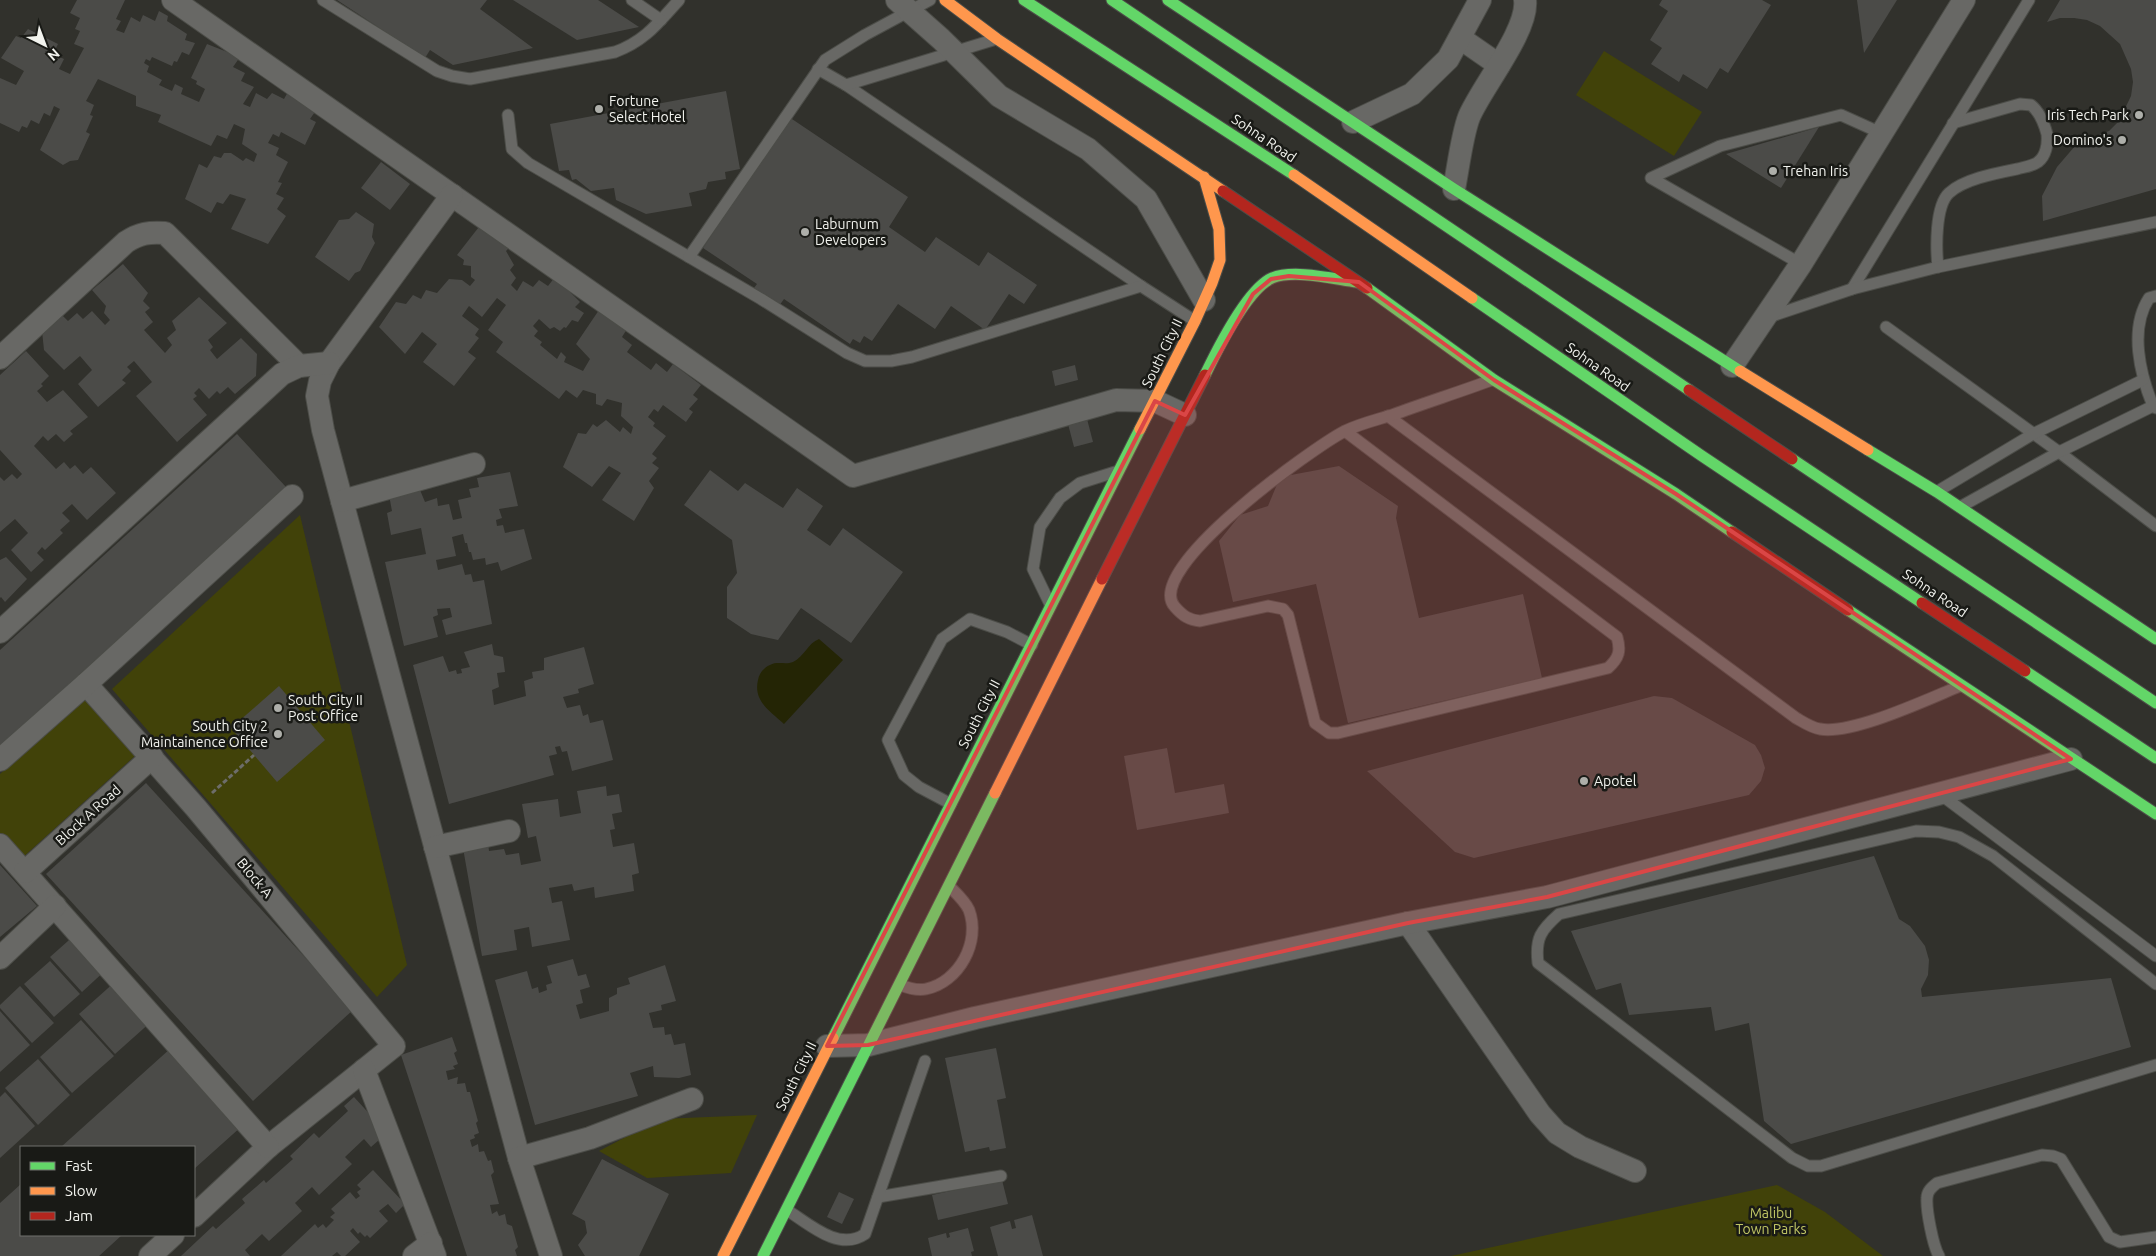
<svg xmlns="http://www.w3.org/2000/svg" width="2156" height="1256" font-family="Ubuntu,sans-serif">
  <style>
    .green { fill: #414209 }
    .water { fill: #242505 }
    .building { fill: #4b4b48 }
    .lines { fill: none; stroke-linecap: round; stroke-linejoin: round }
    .lane-casing { stroke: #4c4d48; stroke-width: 13 }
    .street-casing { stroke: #4c4d48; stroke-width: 24 }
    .fast-casing { stroke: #4c4d48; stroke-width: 13 }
    .slow-casing { stroke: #4c4d48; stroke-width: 13 }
    .jam-casing { stroke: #4c4d48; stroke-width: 13 }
    .path { stroke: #6d6d6a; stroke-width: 3; stroke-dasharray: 5 2.5; stroke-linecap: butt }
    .lane { stroke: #686865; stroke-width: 11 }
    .street { stroke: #686865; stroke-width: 22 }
    .fast { stroke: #63d668; stroke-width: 11 }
    .slow { stroke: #ff974d; stroke-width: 11 }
    .jam { stroke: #b3261e; stroke-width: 11 }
    .marked { fill: #da4646; fill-opacity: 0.2; stroke: #da4646; stroke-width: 4; stroke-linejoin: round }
    .poi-dot { fill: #aeafaa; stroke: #191a16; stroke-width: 2 }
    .labels { text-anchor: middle; stroke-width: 5; stroke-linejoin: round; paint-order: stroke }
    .poi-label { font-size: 14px; fill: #f2f3ee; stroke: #191a16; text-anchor: start }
    .street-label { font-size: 14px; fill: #f2f3ee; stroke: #191a16 }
    .park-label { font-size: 14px; fill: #c1c665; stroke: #191a16 }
  </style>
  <rect width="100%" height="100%" fill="#31312c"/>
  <g class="green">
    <path d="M1604,51L1702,112L1674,156L1576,95Z"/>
    <path d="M300,515L407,965L377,997L112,689Z"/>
    <path d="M85,697L137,754L21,859L0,836V774Z"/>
    <path d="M757,1115L731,1173L647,1178L599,1151L660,1119Z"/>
    <path d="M1777,1185L1825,1212L1883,1256H1451Z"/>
  </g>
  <path class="water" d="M819,639L843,660L784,724C770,711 753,701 758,680C759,674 764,667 770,665C777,661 786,665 793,662C804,657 808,643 819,639Z"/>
  <g class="building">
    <path d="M77,0H125L116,19L121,21L116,30L124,33L131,17L140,22L143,15L155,21L159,11L168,16L167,21L187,34L185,40L195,43L189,55L182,52L177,62L174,61L172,66L152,57L150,61L146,59L144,63L149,66L147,72L162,80L159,85L172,91L175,84L183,88L181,94L199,102L205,89L196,84L197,81L191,78L207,44L240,57L233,67L245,73L241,81L254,87L243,104L250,107L256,93L267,99L272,93L284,99L289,90L317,109L310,119L316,122L305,145L281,132L279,137L273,134L268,143L279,148L276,155L288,162L278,182L282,183L276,194L284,198L277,209L286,216L268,244L231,229L246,199L230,194L223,204L217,202L211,213L185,199L199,164L207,168L214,156L221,158L224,153H231L243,161L246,158L254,162L257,154L242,144L245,129L234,124L227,139L217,135L211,146L158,122L161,115L136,106V96L98,79L86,101L94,105L90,115L93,116L86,132L90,134L78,160L70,161L63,165L40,150L60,109L54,106L50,116L44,113L39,124L31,120L27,128L22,126L19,132L0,123V78L16,85L24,71L1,58L16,36L21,38L28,29L58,44L53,54L64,59L59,69L70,74L84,48L74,44L80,31L75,29L80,18L70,13Z"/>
    <path d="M337,0H487L480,9L533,48L453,65L430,50L425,58Z"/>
    <path d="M513,0H598L639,27L577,40Z"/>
    <path d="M1662,0H1762L1771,5L1728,73L1720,68L1707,89L1683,74L1679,82L1651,64L1662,48L1650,40L1668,11L1659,5Z"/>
    <path d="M1857,0H1897L1864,53Z"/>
    <path d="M2060,0H2156V189L2043,221L2042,196L2057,167L2075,146L2082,141L2109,131L2119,121L2131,96L2133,82L2131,69L2120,44L2100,26L2087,20L2074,18H2060L2047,22Z"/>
    <path d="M726,91L740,169L725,172L726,179L708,182L706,189L689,193L692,206L646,214L616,200L614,188L591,191L576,179L572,180L569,170L559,171L550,124Z"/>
    <path d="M789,117L908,197L889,227L925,252L936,237L979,266L988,252L1037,285L1024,304L1009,294L985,330L951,306L935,329L898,304L872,341L864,336L860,343L853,339L850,344L784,299L779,306L754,288L757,284L703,248Z"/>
    <path d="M1819,127L1781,188L1726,154Z"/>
    <path d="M381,162L410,184L390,210L361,188Z"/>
    <path d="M356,212L374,224L372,237L375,243L360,271L355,273L349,281L315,257L339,220L349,219Z"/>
    <path d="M482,223L511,246L506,251L514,265L510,270L516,278L511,285L517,291L523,281L533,287L539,280L548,286L555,277L580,302L575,307L584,313L578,322L572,320L566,328L564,327L560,331L554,327L550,329L539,319L533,326L538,331L534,336L542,342L540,345L557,359L561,352L566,357L564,362L583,371L590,359L576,344L599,310L627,329L622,337L632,345L627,352L651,370L656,363L667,372L673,364L701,385L693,395L698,399L689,409L693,412L686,422L663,405L658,412L654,409L648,417L655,423L653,426L666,436L652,454L657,458L652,463L659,468L649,481L654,488L634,521L602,500L621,473L609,466L592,487L563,467L578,433L586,434L593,424L597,427L606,420L620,432L623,427L631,434L633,427L621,416L622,403L607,399L602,406L596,404V394L583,390L577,398L566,390L559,399L496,352L503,342L488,330L506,305L497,298L482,317L469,306L462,316L479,329L475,335L479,338L468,352L476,358L454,386L423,362L437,344L422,332L405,354L379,327L396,302L406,304L413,295L421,299L426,290L437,293L449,279L462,280L470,286L475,280L471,277V266L463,265L464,260L457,255Z"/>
    <path d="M123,264L148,293L143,301L150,308L145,312L153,322L144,330L165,353L172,345L167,338L176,330L172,321L199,297L227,323L208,340L213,347L210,350L217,359L241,338L257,354L256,376L235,394L228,387L220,394L217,391L209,399L199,388L194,393L197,396L193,399L207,415L177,442L136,396L152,382L134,361L127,367L131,371L122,380L126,383L98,407L78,384L92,370L80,356L64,370L44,350L42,331L62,315L68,321L77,313L83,319L92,311L105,325L110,320L104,313L106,306L92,290Z"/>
    <path d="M26,351L49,376L41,384L43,386L37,391L47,402L63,390L88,417L70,431L73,434L64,442L56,434L48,441L43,436L34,446L56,469L64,462L70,469L75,465L83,474L91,467L116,493L87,520L72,504L62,513L70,521L60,530L63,533L45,550L42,547L37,553L44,560L31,572L11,550L28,533L15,519L0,532V477L4,481L12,474L17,479L22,474L0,450V375Z"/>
    <path d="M1075,365L1078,380L1055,386L1052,371Z"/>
    <path d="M1086,415L1093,442L1074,447L1067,420Z"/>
    <path d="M237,434L286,487L0,748V650Z"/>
    <path d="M1339,466L1398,506L1396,518L1419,618L1523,594L1542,678L1348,723L1316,584L1233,602L1219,541L1240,515L1268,506L1280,477Z"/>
    <path d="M710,470L738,491L745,483L783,508L797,488L823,506L807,530L830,546L843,528L903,572L851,643L801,608L778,640L751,634L727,618V587L737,573L732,540L684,505Z"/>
    <path d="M510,472L518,506L499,509L502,518L496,520L497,526L503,525L505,533L524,529L532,559L501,571L498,562L486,565L485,558L473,560L471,552H469L467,543H465L463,534L452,537L456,556L436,560L438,570L462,564L465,575L471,574L473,582L484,580L492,624L446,635L442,620L452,617L450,608L437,609L438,615L433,617L438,637L404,646L385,562L426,554L421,528L391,535L387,513L392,511L389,495L420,490L425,502L437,498L438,506L449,504L453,520L462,518L458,500L471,497L469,489L479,487L477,478Z"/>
    <path d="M6,557L27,579L5,602L1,597L0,598V560Z"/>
    <path d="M492,644L494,655L503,657L505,672L497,673L499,687L492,690L494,705L526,696L524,681L533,678L532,672L544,670V658L584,647L594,684L578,689L579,693L563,697L567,708L580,705L583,716L588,714L590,723L603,720L613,760L572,771L567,751L562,752L560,746L555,747L557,754L549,756L554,775L449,804L413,665L443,656L449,672L456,670L457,674L462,673L461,669L470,667L464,652Z"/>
    <path d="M279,686L325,740L277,782L231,728Z"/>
    <path d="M1654,696L1672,698L1755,745L1761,755L1765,768L1761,781L1749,795L1474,858L1455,852L1367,771Z"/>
    <path d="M1167,748L1175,793L1224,784L1229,813L1137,830L1124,756Z"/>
    <path d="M146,783L353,1010L253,1101L46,874Z"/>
    <path d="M606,786L607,796L619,794L622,812L612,814L615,829L610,830L613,847L634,843L639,873L632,875L634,891L595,898L594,887L574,891L572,884L549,888L552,903L562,901L570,940L532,947L529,927L514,930L517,950L482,956L463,848L488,843L489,851L504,849L506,855L519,853L521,865L541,861L536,836L528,838L522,804L558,799L560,817L581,813L577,791Z"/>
    <path d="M1874,856L1899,919L1910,926L1925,946L1929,960L1928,975L1921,989L1922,997L2111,978L2131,1047L1791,1144L1764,1121L1749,1023L1715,1031L1711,1007L1629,1015L1621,983L1596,990L1571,931Z"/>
    <path d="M0,865L37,906L0,937Z"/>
    <path d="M77,933L108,968L82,992L50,957Z"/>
    <path d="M573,959L578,976L586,974L590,987L580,990L583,1003L576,1005L580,1019L609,1011V998L617,994V988L630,984L628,978L665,965L676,1001L661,1005L662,1010L649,1013L653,1028L664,1027L665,1035L671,1034L674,1045L685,1043L691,1075L679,1078L654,1077L653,1066L630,1073L638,1096L535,1125L495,980L527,971L532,989L538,987L539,993L547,990L546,985L552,983L547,966Z"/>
    <path d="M50,961L80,994L54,1017L24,984Z"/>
    <path d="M116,981L152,1021L115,1054L79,1014Z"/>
    <path d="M20,986L54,1023L32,1043L0,1008V1005Z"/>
    <path d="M0,1011L30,1045L0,1072Z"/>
    <path d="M81,1020L114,1056L72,1093L40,1057Z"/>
    <path d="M452,1037L457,1051L454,1053L458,1064L453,1066L455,1069L446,1071L448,1080L458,1077L457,1084L465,1083L467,1092H470L478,1121L476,1123L479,1133L474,1135L475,1138L470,1140L472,1147L478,1144L479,1152L484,1151L488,1161L491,1160L494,1172L491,1175L499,1204L490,1205L492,1214L497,1211L499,1216L505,1214L507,1224L512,1226L518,1247L515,1250L517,1256H467L401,1055Z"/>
    <path d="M171,1048L242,1126L194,1169V1147H61Z"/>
    <path d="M996,1048L1006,1098L997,1100L1006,1148L990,1151L989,1147L965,1152L945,1058Z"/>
    <path d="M38,1059L70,1095L38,1125L5,1088Z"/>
    <path d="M5,1092L35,1126L0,1158V1097Z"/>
    <path d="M354,1097L387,1133L371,1147L364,1139L345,1157L352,1164L319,1195L312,1187L295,1203L302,1211L269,1241L262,1234L245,1250L250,1256H181L213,1226L216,1229L245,1203L242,1199L264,1180L266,1183L293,1159L290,1156L314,1133L319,1138L348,1111L344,1106Z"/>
    <path d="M602,1159L669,1194L639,1256H585L578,1245L587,1233L585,1221L572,1214Z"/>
    <path d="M373,1170L405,1204L396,1213L388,1204L379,1211L388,1221L370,1238L367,1235L365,1237L360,1232L358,1234L353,1228L350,1231L360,1242L345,1256H341L337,1252L332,1256H281L315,1224L318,1228L323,1224L326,1228L334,1220L330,1217L335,1213L331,1209L350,1192L356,1199L360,1196L357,1192L361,1189L357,1185Z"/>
    <path d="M1002,1180L1008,1204L938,1220L932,1195Z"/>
    <path d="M21,1184V1235H122L99,1256H0V1203Z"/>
    <path d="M839,1192L854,1199L842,1224L827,1217Z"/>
    <path d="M1032,1215L1043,1256H998L990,1227L1010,1221L1012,1229L1016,1228L1014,1220Z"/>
    <path d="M968,1228L974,1251L971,1252L972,1256H932L928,1238L946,1233L947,1238L950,1237L949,1233Z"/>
  </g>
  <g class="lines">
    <defs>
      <g id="lane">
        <path d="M323,0L437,71L452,76L470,79L615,52C645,41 658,23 679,0"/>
        <path d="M632,0L661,20"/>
        <path d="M818,69L846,85L1141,286L1195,321"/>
        <path d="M846,85L993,40"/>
        <path d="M508,115L512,149L528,163L761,299L847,353L865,361H891L912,357L1141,286"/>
        <path d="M689,257L825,60L865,35L930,0"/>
        <path d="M1801,264L1651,178L1720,146L1841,115L1881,133"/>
        <path d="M1938,267C1936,249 1935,206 1949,193C1964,179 1997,173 2017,169C2024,167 2033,166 2038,162C2046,156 2048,144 2047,134C2044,123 2040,112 2031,105L2020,104L1953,123"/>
        <path d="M1852,289L2029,0"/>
        <path d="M2156,296L2149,298C2129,329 2140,374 2153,406L2156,408"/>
        <path d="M1769,317L1852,289L1938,267L2156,222"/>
        <path d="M1886,327L2059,452L2156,526"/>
        <path d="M1388,416L1796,718C1803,722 1812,728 1820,729C1852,735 1928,699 1960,686"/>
        <path d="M1345,431L1617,637C1621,651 1619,658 1608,668L1338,733H1329L1315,723L1288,615L1283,609L1268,606L1200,621C1189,620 1183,616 1175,607C1141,570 1314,447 1345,431C1359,424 1376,420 1392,415C1425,403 1459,392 1492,380"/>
        <path d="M1938,491L2033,434L2143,380"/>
        <path d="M1960,507L2059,452L2153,406"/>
        <path d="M1050,604L1033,569L1040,527L1060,498L1080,483L1115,472"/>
        <path d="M1940,794L2156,956"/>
        <path d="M951,804L919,787L904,775L888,740L942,639L970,619L1007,632L1032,645"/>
        <path d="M2156,984L1993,856L1959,837L1939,832L1916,831L1559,914C1541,930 1535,938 1538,963L1792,1158L1808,1166H1821L2156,1065"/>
        <path d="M900,985C908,988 917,991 926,989C959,982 981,942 969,910C965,901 956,893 949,886"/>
        <path d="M878,1197L1001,1176"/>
        <path d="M787,1210C809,1224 839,1252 865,1234L925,1061"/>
        <path d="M1939,1256C1933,1246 1926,1210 1927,1198C1927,1191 1932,1187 1937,1183L2042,1155L2053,1156L2061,1159L2109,1237L2120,1242L2156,1237"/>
      </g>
      <g id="street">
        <path d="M173,0L853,476L1116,400L1155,401L1185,415"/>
        <path d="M897,0L941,39L999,96L1088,149L1146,199L1204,300"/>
        <path d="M1460,38L1499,65"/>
        <path d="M1353,122L1412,94L1448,59L1480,0"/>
        <path d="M1454,189C1458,169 1462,135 1469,117C1481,88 1529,30 1525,0"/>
        <path d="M452,195L329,363L320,381L317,396L323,430L342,501L519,1158"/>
        <path d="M0,358L126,242C140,233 149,232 165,233L299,366"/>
        <path d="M1732,366L1801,264L1964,0"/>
        <path d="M342,501L474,464"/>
        <path d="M0,632L282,374L299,366L329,363"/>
        <path d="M86,684L196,808L394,1046L268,1147L194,1216"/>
        <path d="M0,760L86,684L292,496"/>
        <path d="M0,845L268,1147"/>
        <path d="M435,847L509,831"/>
        <path d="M25,872L152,757"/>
        <path d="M1408,923L1540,1114L1557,1133L1580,1147L1635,1171"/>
        <path d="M0,958L55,906"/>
        <path d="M827,1046L868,1045L975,1018L1408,923L1547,897L2071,759"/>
        <path d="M364,1070L435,1256"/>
        <path d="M150,1256L173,1235"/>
        <path d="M414,1256L431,1243"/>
        <path d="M551,1256L519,1158L590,1138L692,1099"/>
      </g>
      <g id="fast">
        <path d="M1024,0L1294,175"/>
        <path d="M1112,0L1689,390"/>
        <path d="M1168,0L1454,189L1740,371"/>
        <path d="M1367,288L1494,380L1676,494L1732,532"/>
        <path d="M1472,298L1702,456L1922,603"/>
        <path d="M1205,375C1217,350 1247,289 1272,278C1294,269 1334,279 1357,282"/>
        <path d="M1868,450L1937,492L2156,639"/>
        <path d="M1792,459L2156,703"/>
        <path d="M1848,610L2156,814"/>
        <path d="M2025,671L2156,758"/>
        <path d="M833,1038L1140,429"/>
        <path d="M763,1256L995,793"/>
      </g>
      <g id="slow">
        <path d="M945,0L997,39L1223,191"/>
        <path d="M1294,175L1472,298"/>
        <path d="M1740,371L1868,450"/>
        <path d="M1140,429L1195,321L1212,283L1220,260L1219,229L1204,177"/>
        <path d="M995,793L1102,579"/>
        <path d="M723,1256L833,1038"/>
      </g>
      <g id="jam">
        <path d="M1223,191L1367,288"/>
        <path d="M1689,390L1792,459"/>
        <path d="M1732,532L1848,610"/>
        <path d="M1102,579L1205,375"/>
        <path d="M1922,603L2025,671"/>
      </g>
    </defs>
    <use href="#lane" class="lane-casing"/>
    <use href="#street" class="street-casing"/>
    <use href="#fast" class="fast-casing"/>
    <use href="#slow" class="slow-casing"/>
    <use href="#jam" class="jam-casing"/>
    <path class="path" d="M212,793L254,755"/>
    <use href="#lane" class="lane"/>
    <use href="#street" class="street"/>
    <use href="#fast" class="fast"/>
    <use href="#slow" class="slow"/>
    <use href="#jam" class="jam"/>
  </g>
  <path class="marked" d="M1289,276L1359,282L1494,380L1676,494L2071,759L1547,897L1408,923L868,1045L827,1046L1155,401L1185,415L1253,294L1271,279Z"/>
  <g class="poi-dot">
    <circle cx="599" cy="109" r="5"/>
    <circle cx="2139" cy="115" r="5"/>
    <circle cx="2122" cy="140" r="5"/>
    <circle cx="1773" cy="171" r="5"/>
    <circle cx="805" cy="232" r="5"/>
    <circle cx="278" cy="708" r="5"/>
    <circle cx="278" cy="734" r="5"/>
    <circle cx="1584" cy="781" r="5"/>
  </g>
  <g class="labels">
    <g class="poi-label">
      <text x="609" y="106">Fortune<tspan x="609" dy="16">Select Hotel</tspan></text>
      <text x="2129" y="120" text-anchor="end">Iris Tech Park</text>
      <text x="2112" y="145" text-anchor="end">Domino's</text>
      <text x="1783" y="176">Trehan Iris</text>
      <text x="815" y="229">Laburnum<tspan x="815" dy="16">Developers</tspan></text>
      <text x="288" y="705">South City II<tspan x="288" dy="16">Post Office</tspan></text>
      <text x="268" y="731" text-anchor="end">South City 2<tspan x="268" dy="16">Maintainence Office</tspan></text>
      <text x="1594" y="786">Apotel</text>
    </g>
    <g class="street-label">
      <text transform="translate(1264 138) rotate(34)" y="5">Sohna Road</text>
      <text transform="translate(1162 353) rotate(-64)" y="5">South City II</text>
      <text transform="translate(1598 367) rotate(35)" y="5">Sohna Road</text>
      <text transform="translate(1935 593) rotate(34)" y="5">Sohna Road</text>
      <text transform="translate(979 714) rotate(-63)" y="5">South City II</text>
      <text transform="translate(88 815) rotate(-42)" y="5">Block A Road</text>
      <text transform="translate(255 878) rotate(50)" y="5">Block A</text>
      <text transform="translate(796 1076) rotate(-64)" y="5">South City II</text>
    </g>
    <g class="park-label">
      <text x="1771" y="1218">Malibu<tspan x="1771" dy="16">Town Parks</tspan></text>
    </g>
  </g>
  <rect x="20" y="1146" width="175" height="90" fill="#191a16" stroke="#70716c"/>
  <rect x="30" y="1162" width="25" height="8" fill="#63d668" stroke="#70716c"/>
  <text x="65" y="1171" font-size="15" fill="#f2f3ee">Fast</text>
  <rect x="30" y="1187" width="25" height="8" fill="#ff974d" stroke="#70716c"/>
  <text x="65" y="1196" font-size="15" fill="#f2f3ee">Slow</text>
  <rect x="30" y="1212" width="25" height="8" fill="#b3261e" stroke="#70716c"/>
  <text x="65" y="1221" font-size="15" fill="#f2f3ee">Jam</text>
  <g transform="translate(45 45) rotate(138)" stroke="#191a16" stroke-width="4" paint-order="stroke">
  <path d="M0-4L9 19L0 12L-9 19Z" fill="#f2f3ee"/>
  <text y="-8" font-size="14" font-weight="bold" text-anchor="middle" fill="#f2f3ee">N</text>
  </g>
</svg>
